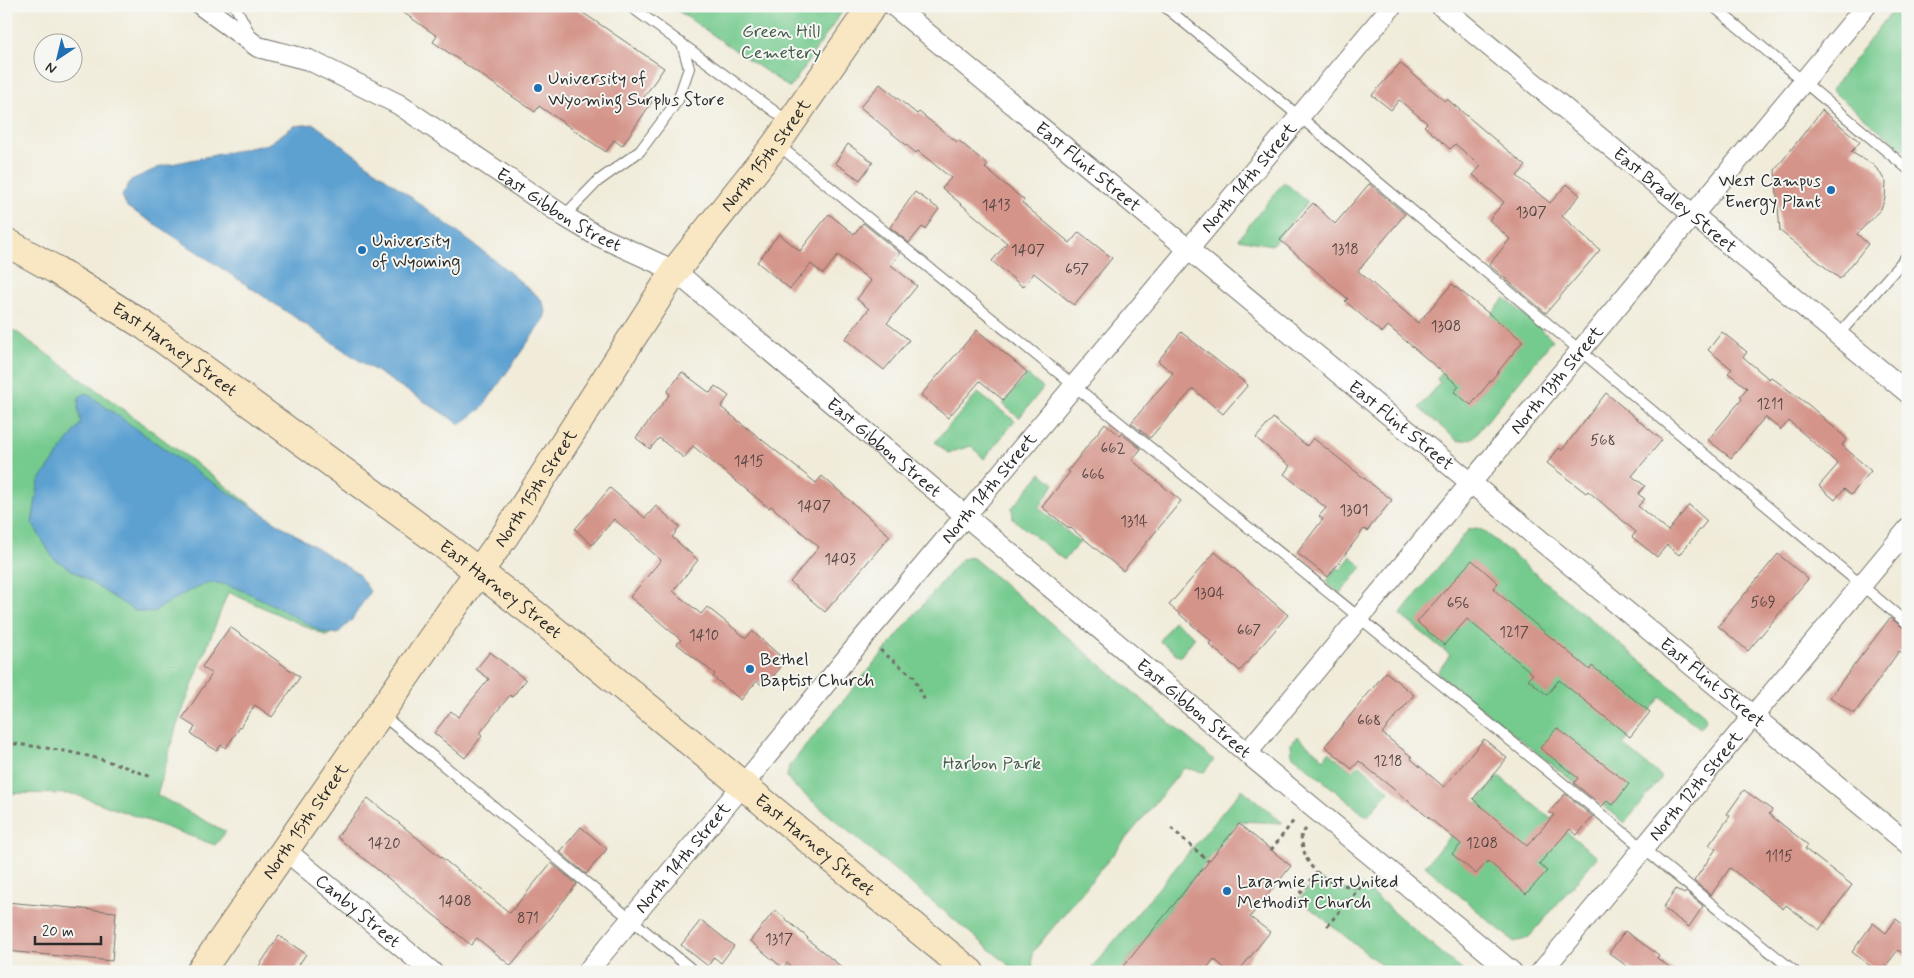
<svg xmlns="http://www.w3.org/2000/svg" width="1914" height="978" font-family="Mynerve,sans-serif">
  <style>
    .green { fill: #74ca8e; stroke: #507a5c }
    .water { fill: #5da1d1; stroke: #44667e }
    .building { fill: #d4948a }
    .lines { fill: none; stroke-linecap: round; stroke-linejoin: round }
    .service-casing { stroke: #706f68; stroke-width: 12 }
    .minor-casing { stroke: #706f68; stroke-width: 22 }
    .secondary-casing { stroke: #706f68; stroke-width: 30 }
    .path { stroke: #706f68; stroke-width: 3; stroke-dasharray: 4 4; stroke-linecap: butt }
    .service { stroke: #fff; stroke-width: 10 }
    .minor { stroke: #fff; stroke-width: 20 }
    .secondary { stroke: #f9e7c3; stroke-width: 28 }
    .poi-dot { fill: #1f6fb2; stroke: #f6f6f2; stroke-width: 2 }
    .labels { text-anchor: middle; stroke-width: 4; stroke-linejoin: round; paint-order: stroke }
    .number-label { font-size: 15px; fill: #554543 }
    .park-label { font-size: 18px; fill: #415b49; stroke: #f6f6f2 }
    .poi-label { font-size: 18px; fill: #2b2b2b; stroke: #f6f6f2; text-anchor: start }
    .street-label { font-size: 18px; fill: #2b2b2b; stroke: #f6f6f2 }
  </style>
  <rect width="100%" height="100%" fill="#f6f6f2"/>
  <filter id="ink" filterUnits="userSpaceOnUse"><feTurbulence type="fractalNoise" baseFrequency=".02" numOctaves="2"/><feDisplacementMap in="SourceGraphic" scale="10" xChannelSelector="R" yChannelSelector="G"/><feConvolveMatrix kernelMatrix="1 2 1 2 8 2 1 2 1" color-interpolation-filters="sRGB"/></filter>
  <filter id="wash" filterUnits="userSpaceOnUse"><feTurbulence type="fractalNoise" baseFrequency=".0096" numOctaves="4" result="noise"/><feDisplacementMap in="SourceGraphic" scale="20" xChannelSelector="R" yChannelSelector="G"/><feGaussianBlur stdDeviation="1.12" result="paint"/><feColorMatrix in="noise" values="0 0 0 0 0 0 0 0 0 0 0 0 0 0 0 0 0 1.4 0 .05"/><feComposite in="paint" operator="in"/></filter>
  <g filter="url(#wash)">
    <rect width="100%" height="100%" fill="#f1ecda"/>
    <g class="green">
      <path d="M671,6H846L790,88Z"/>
      <path d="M1896,6H1908V154L1831,90Z"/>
      <path d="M1284,182L1308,202L1272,245L1238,239Z"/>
      <path d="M1505,298L1553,340L1472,439L1458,441L1419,408L1440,383L1437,379Z"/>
      <path d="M6,327L18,333L120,407L361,587L345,623L327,636L228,592L176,728L157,795L226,832L215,845L74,794L6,793Z"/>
      <path d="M1027,375L1043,388L1019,418L1003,404Z"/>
      <path d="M978,393L1015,421L984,459L971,446L948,453L935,442Z"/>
      <path d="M1041,473L1054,484L1039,508L1080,542L1064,560L1013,519L1012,508Z"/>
      <path d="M1476,528L1484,531L1704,714L1706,721L1700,728L1661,697L1623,745L1662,777L1625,823L1437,673L1450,655L1400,615L1468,530Z"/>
      <path d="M1351,556L1362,567L1340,594L1326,582L1337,567L1341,570Z"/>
      <path d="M972,557L1214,760L1204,772L1184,768L1032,953L1033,972H1017L793,785L787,777L789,766L961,559Z"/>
      <path d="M1174,621L1195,637L1180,657L1160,641Z"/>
      <path d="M1297,736L1324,759L1329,752L1352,771L1359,764L1389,791L1367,817L1292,755L1291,744Z"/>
      <path d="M1499,776L1597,857L1531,935L1526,939L1514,942L1425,866Z"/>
      <path d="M1242,789L1283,823L1239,821L1119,972H1088Z"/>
      <path d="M1317,878C1336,889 1345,892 1367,889L1464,972H1384L1386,969L1299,899Z"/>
    </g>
    <g class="water">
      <path d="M314,124L497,262L541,299L546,311L544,319L482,408L460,424L360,361L163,229L127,207L122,196L131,180L162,166L268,144L294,126Z"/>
      <path d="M86,393L201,475L358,574L370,591L351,621L337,634L322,632C298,619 239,583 214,583C199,583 164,605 152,613L135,611L53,558L32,523L39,481L81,423L78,409L79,397Z"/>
    </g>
    <g id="blocks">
      <g class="building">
        <path d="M394,6H573L664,68L644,97L652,102L622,146L614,140L606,152L539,106L535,112L433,42L437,36Z"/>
        <path d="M1400,63L1445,101L1447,99L1526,166L1517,176L1550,203L1567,184L1580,195L1562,216L1600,250L1546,313L1489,265L1510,239L1489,220L1504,202L1473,175L1481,166L1455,144L1450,149L1424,126L1427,123L1399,100L1391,110L1372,95Z"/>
        <path d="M880,84L917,114L919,112L957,142L958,140L988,165L985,168L1024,200L1022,203L1070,243L1079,232L1112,258L1074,305L1034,273L1023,287L992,261L1007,243L942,188L951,178L918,151L916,153L860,107Z"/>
        <path d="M1822,110L1860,142L1851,152L1872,164L1879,171L1886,183L1885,198L1881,209L1857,234L1868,244L1840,279L1780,231L1775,170Z"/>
        <path d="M848,144L873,162L860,180L835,163Z"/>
        <path d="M1369,184L1405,214L1358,271L1418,323L1452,284L1523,341L1471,405L1454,392L1459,386L1388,326L1382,333L1345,301L1348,299L1280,240L1313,203L1335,224Z"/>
        <path d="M915,192L939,209L925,229L922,227L909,243L890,227Z"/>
        <path d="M829,214L854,234L863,223L900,253L891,265L917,286L887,323L909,340L884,370L845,339L869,309L857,299L871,281L838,255L823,274L811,264L790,289L757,262L779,234L800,251Z"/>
        <path d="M977,330L1027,372L1003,400L980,381L948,418L921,395Z"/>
        <path d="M1181,332L1248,385L1223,414L1193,389L1150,438L1131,423L1173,373L1158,361Z"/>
        <path d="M1722,332L1747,352L1743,357L1769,379L1771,377L1810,406L1847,439L1842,445L1871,471L1851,495L1844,489L1835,500L1819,486L1838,464L1789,421L1781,430L1765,417L1731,458L1708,440L1742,399L1740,397L1747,388L1728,373L1732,369L1708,350Z"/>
        <path d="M682,372L710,393L715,386L729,396L721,407L816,483L822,476L890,536L825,612L790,582L819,547L771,506L769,508L693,446L684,458L659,438L650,449L636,438L670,394L667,392Z"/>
        <path d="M1606,393L1662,440L1632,476L1645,486L1638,494L1645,499L1638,506L1668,531L1689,505L1707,521L1679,555L1667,545L1657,557L1632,537L1636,532L1588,491L1586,493L1547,463L1559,448L1562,450Z"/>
        <path d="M1273,418L1307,446L1313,438L1392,500L1367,531L1364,529L1328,577L1297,553L1323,519L1319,516L1326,508L1284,474L1290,466L1256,438Z"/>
        <path d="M1105,423L1120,436L1122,434L1141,449L1132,460L1181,501L1123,571L1071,528L1070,529L1042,507L1070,472L1068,471Z"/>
        <path d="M610,488L645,518L656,506L680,527L672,537L698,560L673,591L701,614L707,607L746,638L752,631L786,661L764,687L757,681L741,700L713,677L715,674L677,644L681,640L630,597L661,560L614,519L592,545L575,529Z"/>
        <path d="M1215,552L1288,615L1240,671L1209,644L1211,641L1169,605Z"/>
        <path d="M1778,554L1808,579L1748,651L1718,626Z"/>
        <path d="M1472,560L1498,583L1493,589L1590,670L1592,666L1650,712L1630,737L1559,680L1547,695L1528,679L1533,674L1467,619L1444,645L1417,622Z"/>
        <path d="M1890,618L1908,631V657L1899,651L1854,714L1830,697Z"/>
        <path d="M230,627L300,677L272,717L255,705L226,748L221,745L217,751L191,734L195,727L182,719L212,674L202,667Z"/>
        <path d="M490,652L526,680L512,697L510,695L479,734L482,736L465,758L434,733L451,711L458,717L489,679L476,669Z"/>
        <path d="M1386,672L1414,695L1382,733L1412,757L1411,759L1444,787L1484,739L1507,758L1473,799L1527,846L1554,815L1549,812L1565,794L1593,817L1577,835L1570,829L1539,864L1547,871L1526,894L1488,861L1476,874L1452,854L1461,844L1359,761L1352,769L1325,746Z"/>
        <path d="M1557,728L1629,784L1613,805L1607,801L1602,806L1574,783L1578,778L1540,748Z"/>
        <path d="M1744,790L1772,810L1769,814L1808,845L1805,849L1852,885L1819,930L1786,905L1783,909L1730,868L1711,895L1694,881L1716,849L1709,845L1730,816L1727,814Z"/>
        <path d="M368,798L510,913L551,863L577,884L511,966L477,938L471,945L337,837Z"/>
        <path d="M1239,824L1291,866L1250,917L1270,932L1238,972H1229L1214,959L1204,972H1119Z"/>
        <path d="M581,827L607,849L586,874L560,852Z"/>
        <path d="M1676,889L1684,894L1686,892L1703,906L1689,927L1663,908Z"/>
        <path d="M6,902L116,912L112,961L6,951Z"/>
        <path d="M775,910L808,938L807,939L848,972H798L787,963L783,968L750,941Z"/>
        <path d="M1896,919L1908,928V957L1898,950L1881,972H1878L1852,952L1873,923L1886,933Z"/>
        <path d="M701,920L734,946L721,963L714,957L708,966L681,945Z"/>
        <path d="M1625,931L1659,955L1657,958L1676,972H1635L1609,953Z"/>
        <path d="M279,936L306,954L294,972H255Z"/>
      </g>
    </g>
  </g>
  <g filter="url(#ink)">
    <use href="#blocks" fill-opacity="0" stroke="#706f68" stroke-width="1"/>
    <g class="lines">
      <defs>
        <g id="service">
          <path d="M235,6L251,36"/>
          <path d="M630,6L789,122"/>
          <path d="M1164,6L1300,117L1908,624"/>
          <path d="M1713,6L1908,169"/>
          <path d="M777,144L1795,972"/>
          <path d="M564,216L598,181L640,151L678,100L689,68L682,44"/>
          <path d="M1838,335L1908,255"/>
          <path d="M381,714L695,972"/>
        </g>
        <g id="minor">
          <path id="s1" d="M202,6L258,47L309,60L398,104L564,216L594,234L675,271L1247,753L1512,972"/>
          <path id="s2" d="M894,6L1908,844"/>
          <path id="s3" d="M1441,6L1908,393"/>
          <path id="s4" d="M1247,753L1866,6"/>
          <path id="s5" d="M285,850L432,972"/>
          <path id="s6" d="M587,972L743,785L863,638L1392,6"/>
          <path id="s7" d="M1541,972L1908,529"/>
        </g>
        <g id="secondary">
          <path id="s8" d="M6,242L56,270L145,326L445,546L538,617L970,972"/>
          <path id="s9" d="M200,972L460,598L506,534L675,271L776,144L872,6"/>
        </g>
      </defs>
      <use href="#service" class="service-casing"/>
      <use href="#minor" class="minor-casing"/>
      <use href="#secondary" class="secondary-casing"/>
      <g class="path">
        <path d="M880,650L914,677L926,703"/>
        <path d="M6,743C56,748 107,757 153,778"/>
        <path d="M1171,828L1208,861"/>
        <path d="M1306,829L1301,835C1304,871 1325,886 1360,887"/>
        <path d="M1271,850L1295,819"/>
        <path d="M1295,900L1317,873"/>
        <path d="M1327,926L1367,879"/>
      </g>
      <use href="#service" class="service"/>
      <use href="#minor" class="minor"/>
      <use href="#secondary" class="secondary"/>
    </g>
  </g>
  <g class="poi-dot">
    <circle cx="538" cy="88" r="5"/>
    <circle cx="1831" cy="190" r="5"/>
    <circle cx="362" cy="250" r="5"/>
    <circle cx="750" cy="669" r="5"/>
    <circle cx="1227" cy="891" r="5"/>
  </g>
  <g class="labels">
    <g class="number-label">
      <text x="996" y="210">1413</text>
      <text x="1531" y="217">1307</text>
      <text x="1345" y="254">1318</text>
      <text x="1028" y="255">1407</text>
      <text x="1077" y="274">657</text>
      <text x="1446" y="331">1308</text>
      <text x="1770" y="409">1211</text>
      <text x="1603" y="445">568</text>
      <text x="1113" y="453">662</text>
      <text x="749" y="466">1415</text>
      <text x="1093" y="479">666</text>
      <text x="814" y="511">1407</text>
      <text x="1354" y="515">1301</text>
      <text x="1134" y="526">1314</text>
      <text x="840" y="564">1403</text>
      <text x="1209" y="598">1304</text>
      <text x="1763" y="607">569</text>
      <text x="1458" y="608">656</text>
      <text x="1249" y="635">667</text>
      <text x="1514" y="637">1217</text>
      <text x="704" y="640">1410</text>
      <text x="1369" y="725">668</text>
      <text x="1388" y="766">1218</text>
      <text x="384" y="848">1420</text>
      <text x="1482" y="848">1208</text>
      <text x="1779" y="861">1115</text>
      <text x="455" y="906">1408</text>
      <text x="528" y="923">871</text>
      <text x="779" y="944">1317</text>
    </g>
    <g class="park-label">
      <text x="781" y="37">Green Hill<tspan x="781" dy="21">Cemetery</tspan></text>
      <text x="992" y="769">Harbon Park</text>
    </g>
    <g class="poi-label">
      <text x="548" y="84">University of<tspan x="548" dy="21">Wyoming Surplus Store</tspan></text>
      <text x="1821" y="186" text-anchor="end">West Campus<tspan x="1821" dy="21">Energy Plant</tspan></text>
      <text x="372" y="246">University<tspan x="372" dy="21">of Wyoming</tspan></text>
      <text x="760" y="665">Bethel<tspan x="760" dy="21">Baptist Church</tspan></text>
      <text x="1237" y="887">Laramie First United<tspan x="1237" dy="21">Methodist Church</tspan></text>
    </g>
    <g class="street-label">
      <text dy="6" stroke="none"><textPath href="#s9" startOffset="994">North 15th Street</textPath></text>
      <text dy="6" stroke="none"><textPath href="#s2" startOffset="252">East Flint Street</textPath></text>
      <text dy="6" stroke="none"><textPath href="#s6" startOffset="1034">North 14th Street</textPath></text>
      <text dy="6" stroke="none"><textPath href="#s3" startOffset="304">East Bradley Street</textPath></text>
      <text dy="6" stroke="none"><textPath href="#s1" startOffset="414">East Gibbon Street</textPath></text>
      <text dy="6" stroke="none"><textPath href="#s8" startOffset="200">East Harney Street</textPath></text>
      <text dy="6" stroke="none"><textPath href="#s4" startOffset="485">North 13th Street</textPath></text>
      <text dy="6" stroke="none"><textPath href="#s2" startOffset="658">East Flint Street</textPath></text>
      <text dy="6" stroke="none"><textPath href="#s1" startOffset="819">East Gibbon Street</textPath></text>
      <text dy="6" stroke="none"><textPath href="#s9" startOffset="589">North 15th Street</textPath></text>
      <text dy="6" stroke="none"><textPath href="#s6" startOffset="629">North 14th Street</textPath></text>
      <text dy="6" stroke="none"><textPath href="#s8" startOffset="605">East Harney Street</textPath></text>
      <text dy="6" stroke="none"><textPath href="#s2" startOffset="1062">East Flint Street</textPath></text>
      <text dy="6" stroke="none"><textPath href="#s1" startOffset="1224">East Gibbon Street</textPath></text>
      <text dy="6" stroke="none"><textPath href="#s7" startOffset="242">North 12th Street</textPath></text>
      <text dy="6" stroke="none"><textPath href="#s9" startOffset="184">North 15th Street</textPath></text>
      <text dy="6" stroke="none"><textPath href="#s8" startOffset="1010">East Harney Street</textPath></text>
      <text dy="6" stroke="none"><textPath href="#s6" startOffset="149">North 14th Street</textPath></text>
      <text dy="6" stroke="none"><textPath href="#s5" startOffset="95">Canby Street</textPath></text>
    </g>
  </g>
  <rect width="1914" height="978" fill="none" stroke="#f6f6f2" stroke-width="25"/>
  <g transform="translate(58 58) rotate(215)"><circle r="24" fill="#f6f6f2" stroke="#a5a5a2"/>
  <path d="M0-4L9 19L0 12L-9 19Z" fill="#1f6fb2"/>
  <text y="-8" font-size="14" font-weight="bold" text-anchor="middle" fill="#2b2b2b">N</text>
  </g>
  <path d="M35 936v8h66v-8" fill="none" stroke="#2b2b2b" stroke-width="2.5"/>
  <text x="42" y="936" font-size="15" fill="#2b2b2b" stroke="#f6f6f2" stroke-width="4" paint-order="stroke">20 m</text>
</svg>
